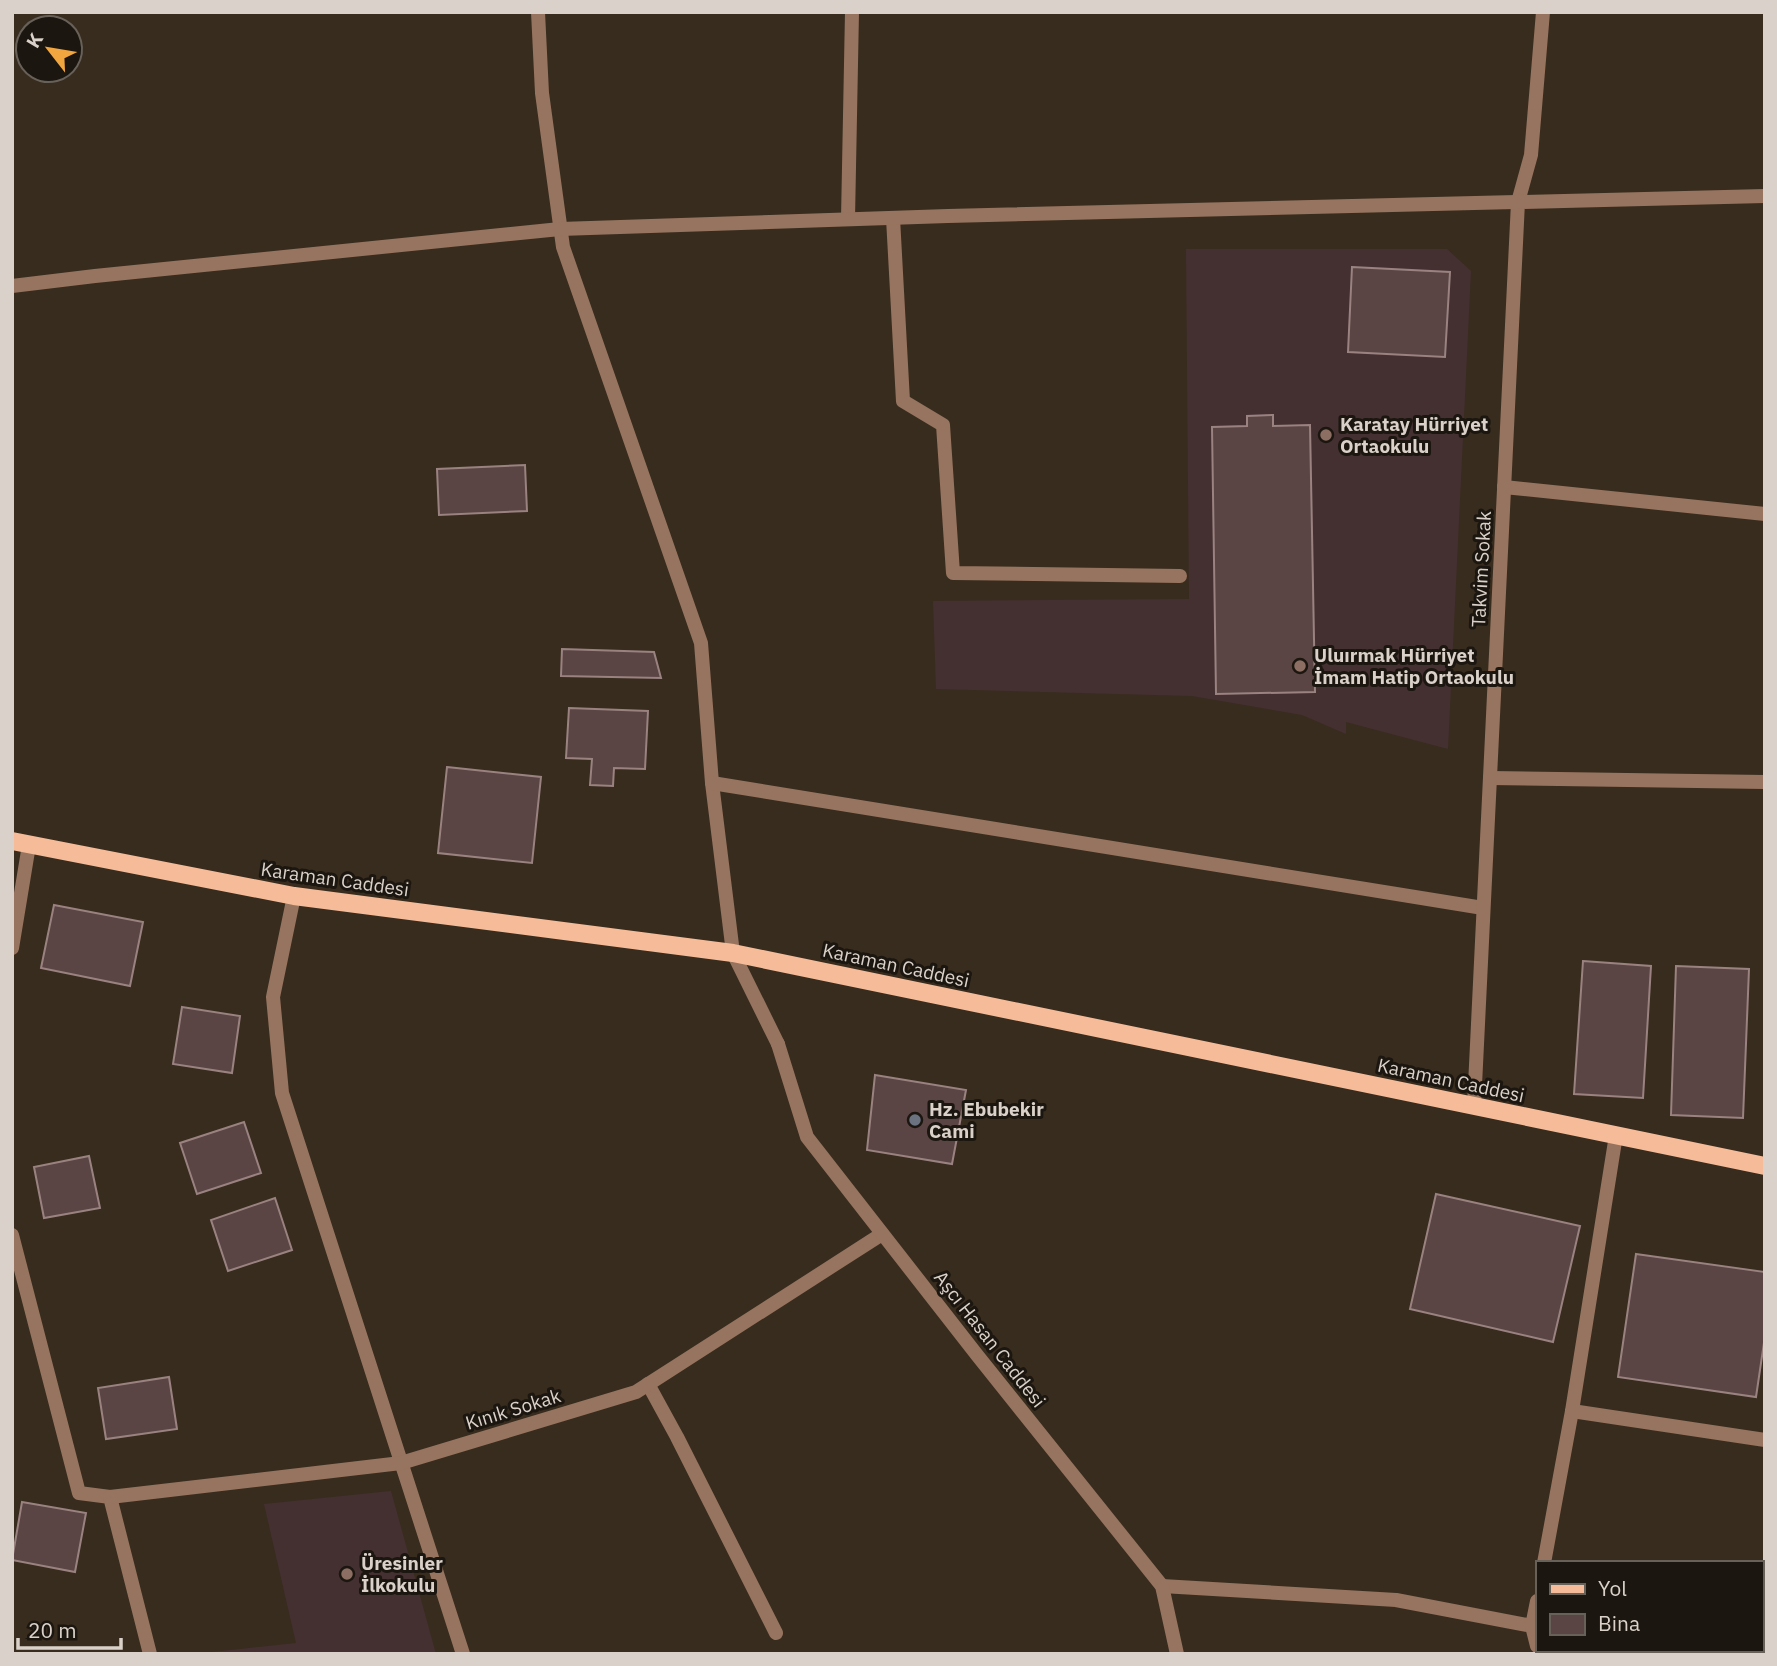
<svg xmlns="http://www.w3.org/2000/svg" width="1777" height="1666" font-family="'IBM Plex Sans',sans-serif">
  <style>
    .education { fill: #443031 }
    .building { fill: #5a4544; stroke: #9a8281; stroke-width: 2 }
    .lines { fill: none; stroke-linecap: round; stroke-linejoin: round }
    .minor { stroke: #97745f; stroke-width: 14 }
    .tertiary { stroke: #97745f; stroke-width: 14 }
    .primary { stroke: #f6bc99; stroke-width: 18 }
    .education-dot { fill: #8d6e63; stroke: #1b160f; stroke-width: 2.5 }
    .worship-dot { fill: #6b7280; stroke: #1b160f; stroke-width: 2.5 }
    .labels { text-anchor: middle; stroke-width: 6; stroke-linejoin: round; paint-order: stroke }
    .poi-label { font-size: 19px; font-weight: bold; fill: #dad2ca; stroke: #1b160f; text-anchor: start }
    .street-label { font-size: 19px; fill: #dad2ca; stroke: #1b160f }
  </style>
  <rect width="100%" height="100%" fill="#382c1e"/>
  <g class="education">
    <path d="M1186,249H1447L1471,271L1448,749L1346,722V734L1302,715L1192,696L936,689L933,601L1189,599Z"/>
    <path d="M391,1491L436,1654H194L296,1643L264,1504Z"/>
  </g>
  <g class="building">
    <path d="M1352,267L1450,272L1445,357L1348,352Z"/>
    <path d="M1273,415V426L1310,425L1315,692L1216,694L1212,427L1247,426V416Z"/>
    <path d="M525,465L527,511L439,515L437,469Z"/>
    <path d="M562,649L654,652L661,678L561,676Z"/>
    <path d="M569,708L648,711L645,769L614,768L613,786L590,785L592,759L566,758Z"/>
    <path d="M447,767L541,777L532,863L438,853Z"/>
    <path d="M54,905L143,922L130,986L41,968Z"/>
    <path d="M1583,961L1651,966L1643,1098L1574,1094Z"/>
    <path d="M1676,966L1749,969L1743,1118L1671,1115Z"/>
    <path d="M182,1007L240,1016L232,1073L173,1064Z"/>
    <path d="M875,1075L966,1090L952,1164L867,1150Z"/>
    <path d="M244,1122L261,1173L197,1194L180,1143Z"/>
    <path d="M89,1156L100,1208L44,1218L34,1167Z"/>
    <path d="M1436,1194L1580,1226L1553,1342L1410,1309Z"/>
    <path d="M275,1198L292,1250L228,1271L211,1220Z"/>
    <path d="M1636,1254L1765,1272V1336L1756,1397L1618,1377Z"/>
    <path d="M169,1377L177,1429L106,1439L98,1388Z"/>
    <path d="M22,1502L86,1513L75,1572L12,1560Z"/>
  </g>
  <g class="lines">
    <g class="minor">
      <path d="M538,12L542,93L563,247L701,643L712,783L733,953L778,1044"/>
      <path d="M893,218L903,401L943,425L953,573L1180,576"/>
      <path d="M848,219L852,12"/>
      <path d="M1504,487L1765,514"/>
      <path d="M1490,778L1765,782"/>
      <path d="M712,783L1483,908"/>
      <path d="M294,896L273,997L282,1093L463,1654"/>
      <path d="M12,948L29,845"/>
      <path d="M1474,1106L1518,202L1531,155L1543,12"/>
      <path d="M12,1235L79,1493L110,1497L150,1654"/>
      <path d="M648,1384L677,1437L776,1633"/>
      <path d="M1572,1411L1765,1440"/>
      <path d="M110,1497L401,1463L636,1392L882,1234"/>
      <path d="M1544,1563L1572,1411L1616,1135"/>
      <path d="M1162,1586L1396,1600L1532,1626"/>
      <path d="M1537,1601L1532,1626L1537,1646"/>
    </g>
    <g class="tertiary">
      <path d="M12,286L95,276L560,229L948,216L1765,196"/>
      <path d="M778,1044L807,1137L977,1355L1162,1586L1177,1654"/>
    </g>
    <path class="primary" d="M12,841L294,896L733,953L1765,1166"/>
  </g>
  <g class="education-dot">
    <circle cx="1326" cy="435" r="7"/>
    <circle cx="1300" cy="666" r="7"/>
    <circle cx="347" cy="1574" r="7"/>
  </g>
  <circle class="worship-dot" cx="915" cy="1120" r="7"/>
  <g class="labels">
    <g class="poi-label">
      <text x="1340" y="431">Karatay Hürriyet<tspan x="1340" dy="22">Ortaokulu</tspan></text>
      <text x="1314" y="662">Uluırmak Hürriyet<tspan x="1314" dy="22">İmam Hatip Ortaokulu</tspan></text>
      <text x="929" y="1116">Hz. Ebubekir<tspan x="929" dy="22">Cami</tspan></text>
      <text x="361" y="1570">Üresinler<tspan x="361" dy="22">İlkokulu</tspan></text>
    </g>
    <g class="street-label">
      <text transform="translate(1481 569) rotate(-87)" y="7">Takvim Sokak</text>
      <text transform="translate(335 879) rotate(8)" y="7">Karaman Caddesi</text>
      <text transform="translate(896 965) rotate(12)" y="7">Karaman Caddesi</text>
      <text transform="translate(1451 1080) rotate(12)" y="7">Karaman Caddesi</text>
      <text transform="translate(990 1339) rotate(52)" y="7">Aşcı Hasan Caddesi</text>
      <text transform="translate(513 1409) rotate(-17)" y="7">Kınık Sokak</text>
    </g>
  </g>
  <rect width="1777" height="1666" fill="none" stroke="#dad2ca" stroke-width="28"/>
  <rect x="1536" y="1561" width="228" height="91" fill="#1b160f" stroke="#67615a" stroke-width="2"/>
  <rect x="1550" y="1584" width="35" height="10" fill="#f6bc99" stroke="#67615a" stroke-width="2"/>
  <text x="1598" y="1596" font-size="21" fill="#dad2ca">Yol</text>
  <rect x="1550" y="1614" width="35" height="21" fill="#5a4544" stroke="#67615a" stroke-width="2"/>
  <text x="1598" y="1631" font-size="21" fill="#dad2ca">Bina</text>
  <g transform="translate(49 49) rotate(301)"><circle r="33" fill="#1b160f" stroke="#67615a" stroke-width="2"/>
  <path d="M0-5L12 26L0 18L-12 26Z" fill="#f1a640"/>
  <text y="-10" font-size="19" font-weight="bold" text-anchor="middle" fill="#dad2ca">K</text>
  </g>
  <path d="M18 1638v10h103v-10" fill="none" stroke="#dad2ca" stroke-width="3.5"/>
  <text x="28" y="1638" font-size="21" fill="#dad2ca" stroke="#1b160f" stroke-width="5" paint-order="stroke">20 m</text>
</svg>
